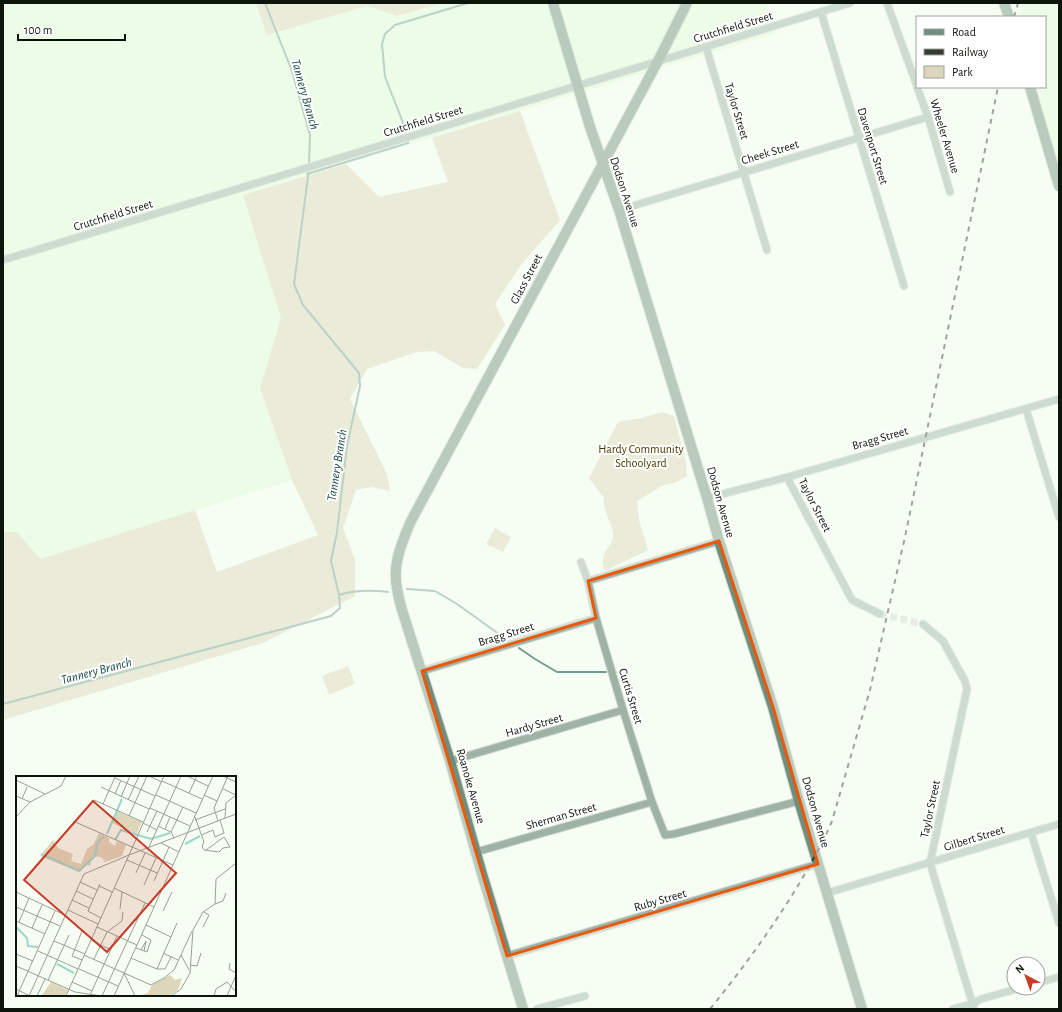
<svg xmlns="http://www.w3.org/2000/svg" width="1062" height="1012" font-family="'Alegreya Sans',sans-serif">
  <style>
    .built { fill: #e1fad9 }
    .green { fill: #ddd6ba }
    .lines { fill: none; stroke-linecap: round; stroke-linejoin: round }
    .stream { stroke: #729d92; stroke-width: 2 }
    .street-tunnel { stroke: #d3dbd0; stroke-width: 7; stroke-dasharray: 7 3.5; stroke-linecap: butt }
    .street-casing { stroke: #d1d9ce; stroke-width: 9 }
    .secondary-casing { stroke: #d1d9ce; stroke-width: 12 }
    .street { stroke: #9eb2a6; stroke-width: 7 }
    .secondary { stroke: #708e7d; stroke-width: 10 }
    .rail { stroke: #333a31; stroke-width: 2; stroke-dasharray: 5 5; stroke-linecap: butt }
    .marked { fill: none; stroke: #e8590c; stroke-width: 3; stroke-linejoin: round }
    .labels { text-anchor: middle; stroke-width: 4; stroke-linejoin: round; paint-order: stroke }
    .street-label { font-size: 12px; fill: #0d140b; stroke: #fff }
    .park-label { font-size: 12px; fill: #473a00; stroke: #fff }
    .water-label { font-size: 13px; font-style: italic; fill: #184b43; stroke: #fff }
    .inset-river { fill: none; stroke: #9dd8cc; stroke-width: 2 }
    .inset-road { fill: none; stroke: #99a096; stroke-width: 1 }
    .view { fill: #c83c2a; fill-opacity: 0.15; stroke: #c83c2a; stroke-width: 2 }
    .inset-edge { fill: none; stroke: #0d140b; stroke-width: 2 }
  </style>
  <rect width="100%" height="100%" fill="#f6fef3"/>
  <g class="built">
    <path d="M3,3H256L267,35L367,6L397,16L442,3H766L776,33L243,195L282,318L260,388L292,480L40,559L17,532H3Z"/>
    <path d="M1023,3H1059V170L1036,87H1045V17H1020Z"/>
  </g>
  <g class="green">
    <path d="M256,3H442L397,16L367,6L267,35Z"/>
    <path d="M520,111L560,220L521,265L495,304L505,325L477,369L463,368L434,351L417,352L367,369L350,399L387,474L390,491L372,487L356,490L343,528L355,560V596L263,643L3,720V532H17L40,559L195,510L217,572L318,535L292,480L260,388L281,318L243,195L346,164L379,197L448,182L432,138Z"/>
    <path d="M662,412L674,416L686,462L687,476L677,482L662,486L637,501L639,520L648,550L605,571C597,550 613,549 613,536C613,523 602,511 604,498L589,478L618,422L642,418Z"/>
    <path d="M495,528L511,537L503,552L486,544Z"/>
    <path d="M348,666L355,684L329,695L322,676Z"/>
  </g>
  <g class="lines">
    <g class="stream">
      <path d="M265,3L292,71L310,135L309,165"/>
      <path d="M307,174L408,143L402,120L385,77L382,44L385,34L395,25L468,3"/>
      <path d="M407,589L435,591L457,604L503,637"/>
      <path d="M339,595C355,590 371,590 388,592"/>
      <path d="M519,648L535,659L557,672H606"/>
      <path d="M3,704L331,616L340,608L339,595L331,561L337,532L347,446L360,386L359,373L303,305L294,284L309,169"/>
    </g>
    <path class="street-tunnel" d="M880,614L923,624"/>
    <defs>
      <g id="street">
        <path d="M887,3L917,86"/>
        <path d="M821,12L904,286"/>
        <path d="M706,47L767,250"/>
        <path d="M917,87L928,117L950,192"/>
        <path d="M619,210L928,117"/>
        <path d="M3,260L850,3"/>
        <path d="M1026,409L1059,517"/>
        <path d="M788,477L790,483L852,600L880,614"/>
        <path d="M707,498L788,477L1059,399"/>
        <path d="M581,562L588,581L596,618L623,710L652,802L665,835L674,834L799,801"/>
        <path d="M588,581L719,541"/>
        <path d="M923,624L943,641L965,681L967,689L930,863L974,1009"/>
        <path d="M422,671L596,618"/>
        <path d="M450,761L623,710"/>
        <path d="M1031,833L1059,923"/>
        <path d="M476,852L652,802"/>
        <path d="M827,893L1059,824"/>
        <path d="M507,956L818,864"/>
        <path d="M1038,983L1059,977"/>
        <path d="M537,1009L585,996"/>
        <path d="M953,1009L972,1004L981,999L1020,988"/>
      </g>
      <g id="secondary">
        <path d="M553,3L590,127L619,210L707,498L719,541L773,707L799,801L862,1009"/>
        <path d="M1004,3L1009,17"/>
        <path d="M1030,87L1059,186"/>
        <path d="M523,1009L482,874L450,761L402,610C400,603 398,595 397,588C392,565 402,542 411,521L658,61L687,3"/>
      </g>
    </defs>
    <use href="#street" class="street-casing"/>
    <use href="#secondary" class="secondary-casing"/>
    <use href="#street" class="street"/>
    <use href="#secondary" class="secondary"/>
    <g class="rail">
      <path d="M1014,17L1018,3"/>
      <path d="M710,1009C741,971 770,931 796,889C809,867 822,845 832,821L870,690L905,537L998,87"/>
    </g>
  </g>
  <path d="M0 0H1062V1012H0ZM719,541L773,707L818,864L507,956L422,671L596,618L588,581Z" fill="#f6fef3" fill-opacity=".55" fill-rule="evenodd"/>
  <path class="marked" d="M719,541L773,707L818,864L507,956L422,671L596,618L588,581Z"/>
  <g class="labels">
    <g class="street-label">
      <text transform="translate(733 27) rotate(-17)" y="4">Crutchfield Street</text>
      <text transform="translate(737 111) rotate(73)" y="4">Taylor Street</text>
      <text transform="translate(423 121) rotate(-17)" y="4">Crutchfield Street</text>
      <text transform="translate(945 136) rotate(73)" y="4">Wheeler Avenue</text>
      <text transform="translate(873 146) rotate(73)" y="4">Davenport Street</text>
      <text transform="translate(770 152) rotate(-17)" y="4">Cheek Street</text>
      <text transform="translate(625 192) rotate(72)" y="4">Dodson Avenue</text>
      <text transform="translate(113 215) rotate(-17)" y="4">Crutchfield Street</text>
      <text transform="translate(526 279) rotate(-62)" y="4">Glass Street</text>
      <text transform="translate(880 438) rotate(-16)" y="4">Bragg Street</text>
      <text transform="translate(721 502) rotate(74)" y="4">Dodson Avenue</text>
      <text transform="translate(815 505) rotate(63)" y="4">Taylor Street</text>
      <text transform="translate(506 634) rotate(-17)" y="4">Bragg Street</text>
      <text transform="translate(631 696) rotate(73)" y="4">Curtis Street</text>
      <text transform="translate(534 725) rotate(-16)" y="4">Hardy Street</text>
      <text transform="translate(471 786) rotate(74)" y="4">Roanoke Avenue</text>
      <text transform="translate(930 809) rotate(-78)" y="4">Taylor Street</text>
      <text transform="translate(816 812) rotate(74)" y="4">Dodson Avenue</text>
      <text transform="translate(561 816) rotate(-16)" y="4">Sherman Street</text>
      <text transform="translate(974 838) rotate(-17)" y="4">Gilbert Street</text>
      <text transform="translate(660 900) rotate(-16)" y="4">Ruby Street</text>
    </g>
    <g class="park-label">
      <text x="641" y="453">Hardy Community<tspan x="641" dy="14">Schoolyard</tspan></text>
    </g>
    <g class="water-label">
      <text transform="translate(306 94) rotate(74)" y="5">Tannery Branch</text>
      <text transform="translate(336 465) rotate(-81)" y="5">Tannery Branch</text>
      <text transform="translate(96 670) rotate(-15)" y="5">Tannery Branch</text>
    </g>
  </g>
  <g transform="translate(16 776)">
    <rect width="220" height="220" fill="#f6fef3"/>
    <path d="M100,35L126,46L120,60L95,46ZM83,57L93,62V66L99,70L101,65L110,69L106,80L89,86L85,81L77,80L74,90L70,88L64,96L24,80L37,64L42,72L57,78L55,85L65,88L71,73L77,69ZM154,199L159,204L166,202L162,214L153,220H122L132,217L136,209ZM35,206L52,214L49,220L26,219Z" fill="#ddd6ba"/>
    <path class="inset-river" d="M91,58L106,23M99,64L105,54L135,63L154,57M169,68L184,60M25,78L63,95M63,95L79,80L81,67L88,60M0,151L11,162L12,170L22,171M41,188L58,197"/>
    <path class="inset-road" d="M133,0L146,6M171,0L192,10M207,0L220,6M99,2L139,20M0,4L29,18M146,5L186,23M85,11L133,33M207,13L220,19M173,17L181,0M99,18L105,4M140,19L180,37M188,19L201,25M0,20L14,26M105,21L114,0M6,23L11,11M78,24L127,46M112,24L123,0M87,28L99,1M134,32L174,50M113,40L131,0M0,41L14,26L45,10L50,0M179,41L188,66L186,70L188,74L203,76L207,72L214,71L208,61L190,74M209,42L210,27L220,19M179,44L209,33M57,45L157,89M202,45L198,32L212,0M127,47L141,54M142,50L155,56L158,62M149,53L154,41M131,56L141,35M155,56L167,31M185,59L197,54L199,61L208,57L204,44M145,67L163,76M133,71L165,0M111,84L141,97M120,97L129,77M138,105L153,71M64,106L81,114M84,108L72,135L85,142M128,109L140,82M83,110L96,116M98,112L138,131M60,115L77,123M0,116L49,139M56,124L73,132M199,128L207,125L210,117M0,131L44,150M104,133L106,116M52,134L82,148M147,135L156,116M0,145L29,158M3,146L13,122M130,149L155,161M81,151L121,169M187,151L193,139L188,136M16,152L26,129M75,164L95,174M38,165L69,178M120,172L131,176L135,164L126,159M59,173L66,155M59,173L56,180L66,184M125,174L130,165L128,175M22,175L62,193M147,177L162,184M0,178L17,185M68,179L108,197L119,220M165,179L173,194M115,182L141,193H149M78,183L91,156L106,145L107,136M214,187L213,193L220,197M174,189L181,190L185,177M0,190L59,216L86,220M63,193L102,210M141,193L161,147M149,193L155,181M108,197L135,209L148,202L158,194L176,155M32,204L53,159M56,206L76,215M0,213L14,220M74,219L101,160M1,220L39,135M13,220L68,98L113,79L148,0M21,220L29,203M50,220L113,79L220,38M86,220L129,127M98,220L197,0M155,220L165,213L174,197L177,154L187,136L199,128L200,103L220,87M198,220L200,213L211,206L220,216M211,220L220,199"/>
    <path class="view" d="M77,25L160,97L91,176L8,104Z"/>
    <rect width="220" height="220" class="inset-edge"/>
  </g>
  <rect width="1062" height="1012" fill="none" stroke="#0d140b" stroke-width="8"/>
  <rect x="916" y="16" width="130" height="72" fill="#ffffff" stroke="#9ea19d"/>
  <rect x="924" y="29" width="20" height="6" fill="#708e7d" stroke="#9ea19d"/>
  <text x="952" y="36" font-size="12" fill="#0d140b">Road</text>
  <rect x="924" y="49" width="20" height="6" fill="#333a31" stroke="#9ea19d"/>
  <text x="952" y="56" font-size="12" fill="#0d140b">Railway</text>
  <rect x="924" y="66" width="20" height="12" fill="#ddd6ba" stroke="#9ea19d"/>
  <text x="952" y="76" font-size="12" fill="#0d140b">Park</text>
  <g transform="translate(1026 976) rotate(319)"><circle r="19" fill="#ffffff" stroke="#9ea19d"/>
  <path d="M0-3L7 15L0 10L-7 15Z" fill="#c83c2a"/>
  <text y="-6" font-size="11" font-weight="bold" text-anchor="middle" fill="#0d140b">N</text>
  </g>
  <path d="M18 34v6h107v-6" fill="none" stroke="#0d140b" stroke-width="2"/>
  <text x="24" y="34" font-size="12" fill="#0d140b" stroke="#ffffff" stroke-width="3" paint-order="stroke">100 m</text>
</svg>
